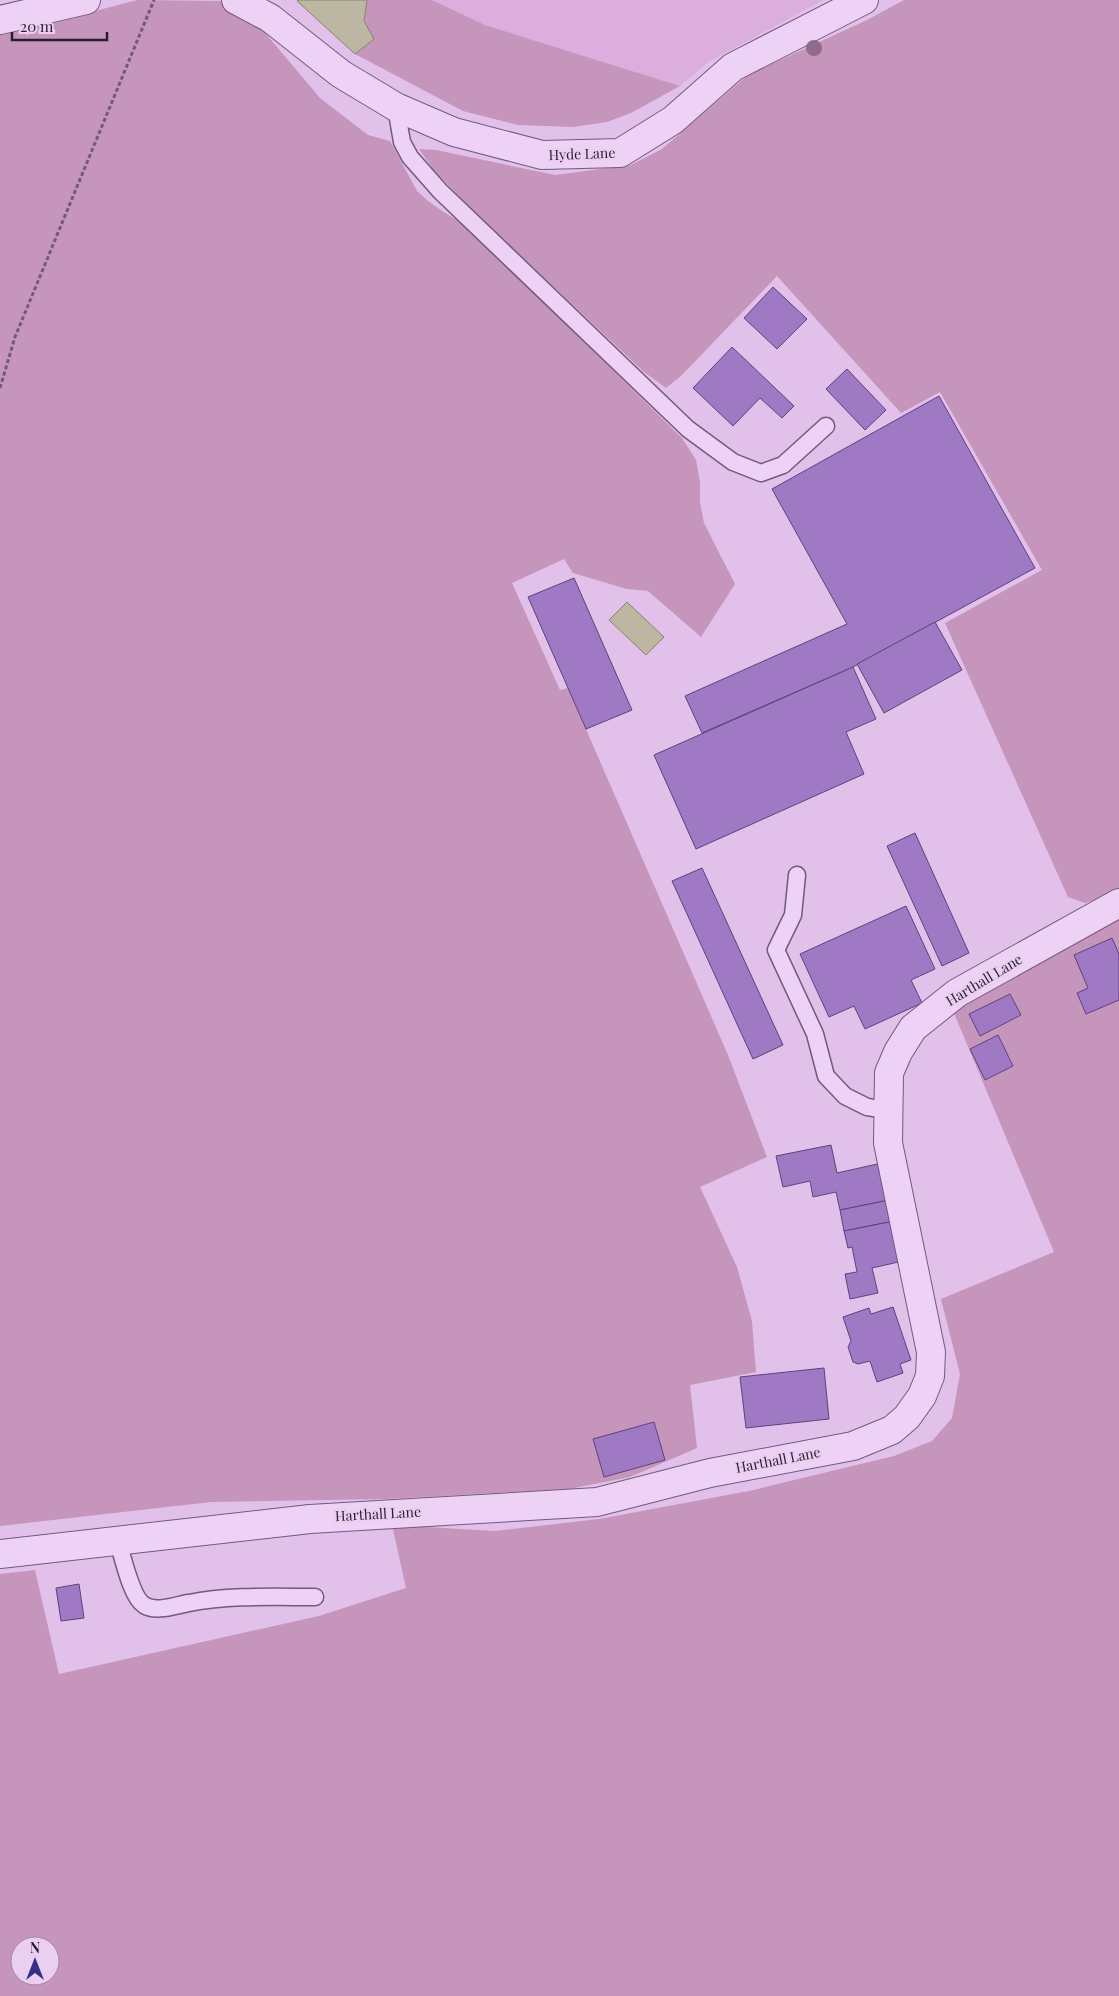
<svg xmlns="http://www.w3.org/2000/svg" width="1119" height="1996" font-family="'Playfair Display',serif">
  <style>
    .farmland { fill: #dbaede }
    .green { fill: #c695bc; fill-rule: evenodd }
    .water { fill: #bcb6a2; stroke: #88846b }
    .building { fill: #9f79c4; stroke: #5f417e }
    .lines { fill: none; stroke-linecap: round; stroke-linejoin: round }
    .service-casing { stroke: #725981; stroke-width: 19 }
    .minor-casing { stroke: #725981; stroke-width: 30 }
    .path { stroke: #725981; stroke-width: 3; stroke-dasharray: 4 2.5; stroke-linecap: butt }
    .service { stroke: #eed2f5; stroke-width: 16 }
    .minor { stroke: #eed2f5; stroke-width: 28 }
    .tree { fill: #8f6b8c }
    .labels { text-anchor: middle; stroke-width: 5; stroke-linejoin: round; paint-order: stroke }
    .street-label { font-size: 14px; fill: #291d31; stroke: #eacff1 }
  </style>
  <rect width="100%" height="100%" fill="#e1c0e9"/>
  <path class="farmland" d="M432,0H823L707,63L680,86L485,25Z"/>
  <g class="green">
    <path d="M137,0L222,1L256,22L320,98L368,135L390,141L417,191L428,201L445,213L464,224L682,438L696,460L700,482V502L704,523L735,584L701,637L648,591L627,589L573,573L564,559L512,583L560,690L568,688L728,1055L767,1157L700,1187L737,1267L752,1321L756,1372L690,1385L697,1448L630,1477L569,1489L386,1499L211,1502L0,1526V30L65,19Z"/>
    <path d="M367,0H432L485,25L680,86L631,113L607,122L573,127L518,125L463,111L355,54L373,39L364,21Z"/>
    <path d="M904,0H1119V893L1085,903L1068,897L945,623L1042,570L940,392L901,413L777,276L681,376L666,388L644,372L469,207L433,169L419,149L436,150L555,175L631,165L662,149L748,75L867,20Z"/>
    <path d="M1119,918V1996H0V1574L35,1570L59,1674L319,1616L406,1588L392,1525L495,1531L599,1519L749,1491L894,1456L932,1441L952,1418L960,1374L941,1299L1054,1252L951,1006ZM20,1946H50V1976H20Z"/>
  </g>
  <g class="water">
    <path d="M298,0H367L364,21L374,39L355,54L297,1Z"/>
    <path d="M627,602L664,637L646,655L609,620Z"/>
  </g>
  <g class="building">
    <path d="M773,287L807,319L777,349L744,318Z"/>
    <path d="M732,347L794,406L782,418L760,398L733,426L693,388Z"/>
    <path d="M847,369L886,410L865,430L826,389Z"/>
    <path d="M939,396L1035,568L853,667L702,733L685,696L847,624L772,489Z"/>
    <path d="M574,578L632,710L586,729L528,597Z"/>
    <path d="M935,622L962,670L884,713L857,664Z"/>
    <path d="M853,667L876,719L846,732L864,774L696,849L654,755Z"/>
    <path d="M915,833L969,953L942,966L887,846Z"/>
    <path d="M702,868L783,1045L753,1059L672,881Z"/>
    <path d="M906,906L935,969L911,980L922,1003L865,1029L854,1006L829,1017L800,954Z"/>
    <path d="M1112,938L1119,954V1000L1086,1014L1077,993L1088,988L1074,955Z"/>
    <path d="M1010,994L1021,1015L980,1036L969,1014Z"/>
    <path d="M998,1035L1013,1066L985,1080L970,1049Z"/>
    <path d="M831,1145L837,1173L882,1163L889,1200L840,1210L836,1192L813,1197L810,1181L783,1187L776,1156Z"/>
    <path d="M889,1200L894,1221L844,1231L840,1210Z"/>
    <path d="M894,1221L903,1261L872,1268L878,1293L850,1299L845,1274L857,1272L852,1247L848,1248L844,1231Z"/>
    <path d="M893,1307L911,1360L900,1364L903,1373L877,1382L870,1361L858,1364L853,1362L848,1347L851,1341L843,1317L869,1308L871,1314Z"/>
    <path d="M824,1368L829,1419L746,1428L740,1377Z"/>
    <path d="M654,1422L665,1460L604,1477L593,1439Z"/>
    <path d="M79,1584L84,1618L61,1621L56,1588Z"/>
  </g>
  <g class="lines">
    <defs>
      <g id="service">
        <path d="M396,107L402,142L410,157L440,191L688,429L733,462L761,473L783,465L826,426"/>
        <path d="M797,875L793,915L776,950L815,1034L826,1076L845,1096L867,1107L888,1110"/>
        <path d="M118,1542C123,1557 131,1597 144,1605C156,1613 176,1605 189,1603C230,1595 274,1597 315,1597"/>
      </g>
      <g id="minor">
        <path d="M236,0L270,18L341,74L396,107L454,132L542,155L620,153L673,120L733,67L864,0"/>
        <path d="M0,20L86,0"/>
        <path d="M0,1554L310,1519L597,1502L710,1473L853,1446L892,1430L907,1417L922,1396L930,1376L931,1352L888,1143L889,1073L898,1052L913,1028L957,993L1119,903"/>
      </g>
    </defs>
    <use href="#service" class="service-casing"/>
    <use href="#minor" class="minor-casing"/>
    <path class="path" d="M0,388L15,337L154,0"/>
    <use href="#service" class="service"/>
    <use href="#minor" class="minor"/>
  </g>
  <circle class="tree" cx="814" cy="48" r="8"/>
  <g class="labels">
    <g class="street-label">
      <text transform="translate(582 154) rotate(-2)" y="5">Hyde Lane</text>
      <text transform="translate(984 980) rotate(-31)" y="5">Harthall Lane</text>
      <text transform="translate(778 1460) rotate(-11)" y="5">Harthall Lane</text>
      <text transform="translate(378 1514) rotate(-3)" y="5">Harthall Lane</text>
    </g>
  </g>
  <g transform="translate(35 1961)"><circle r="24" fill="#eacff1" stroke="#9d88a4"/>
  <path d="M0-4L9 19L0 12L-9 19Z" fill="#362f8a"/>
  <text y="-8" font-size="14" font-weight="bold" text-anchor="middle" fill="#291d31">N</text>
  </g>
  <path d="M12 32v8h95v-8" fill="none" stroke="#291d31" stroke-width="2.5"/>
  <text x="20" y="32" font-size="15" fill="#291d31" stroke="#eacff1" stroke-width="4" paint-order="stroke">20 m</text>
</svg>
